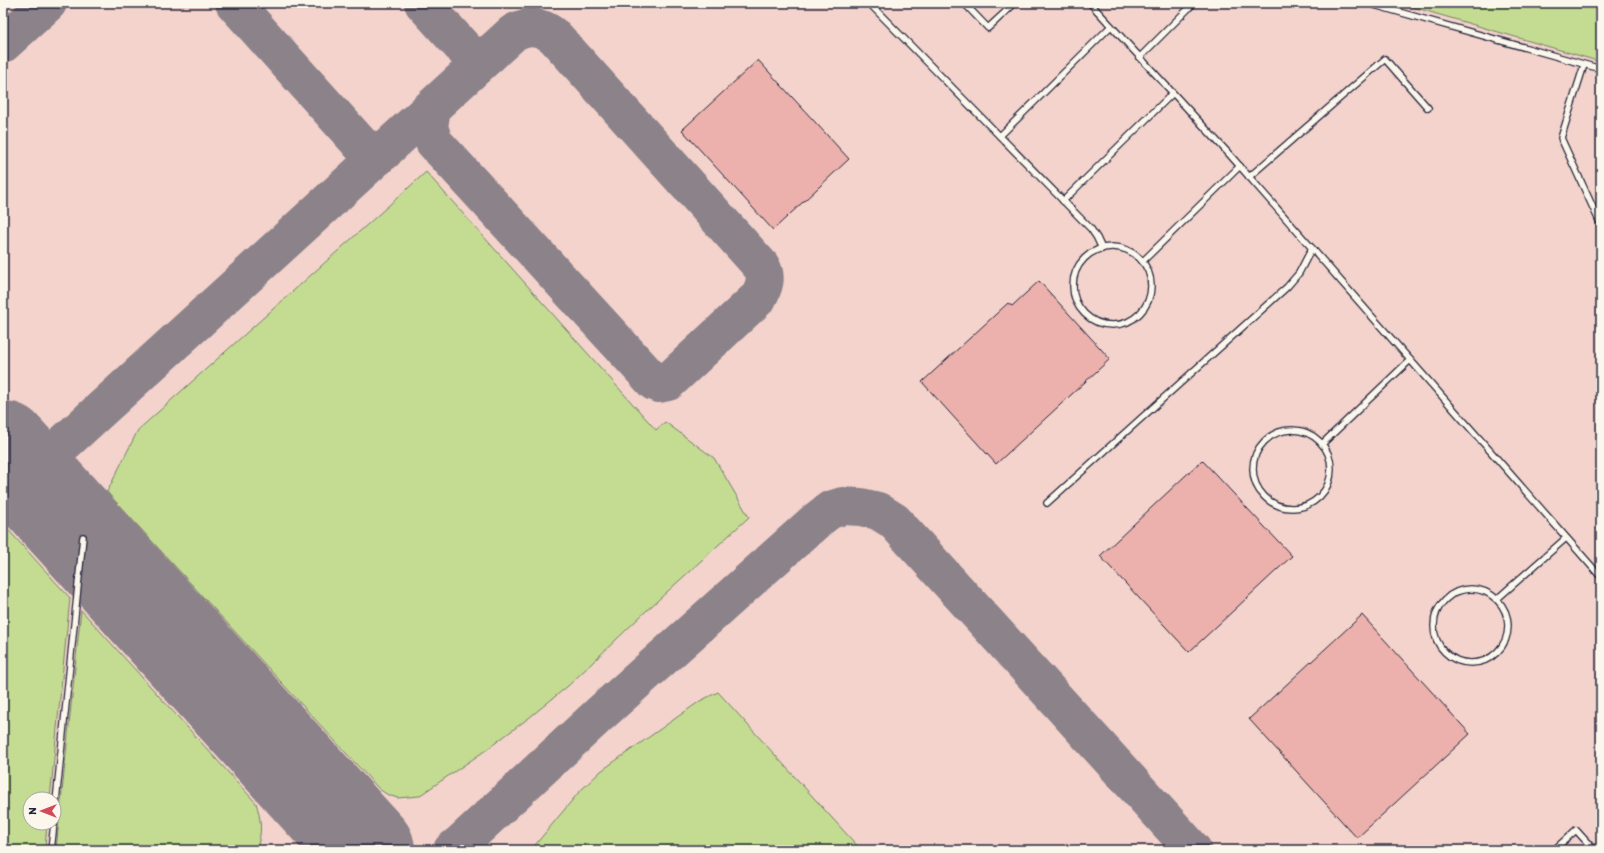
<svg xmlns="http://www.w3.org/2000/svg" width="1604" height="853" font-family="Itim,sans-serif">
  <style>
    .built { fill: #f3d3cc; fill-rule: evenodd }
    .green { fill: #c4dc92; stroke: #737f66 }
    .lines { fill: none; stroke-linecap: round; stroke-linejoin: round }
    .taxiway { stroke: #8c828a; stroke-width: 38 }
    .runway { stroke: #8c828a; stroke-width: 96 }
    .building { fill: #ecb1ac; stroke: #22223b }
    .lane-casing { stroke: #22223b; stroke-width: 8 }
    .lane { stroke: #fbf7ec; stroke-width: 5.5 }
  </style>
  <rect width="100%" height="100%" fill="#f6e2d9"/>
  <filter id="ink" filterUnits="userSpaceOnUse"><feTurbulence type="fractalNoise" baseFrequency=".025" numOctaves="2"/><feDisplacementMap in="SourceGraphic" scale="8" xChannelSelector="R" yChannelSelector="G"/><feConvolveMatrix kernelMatrix="1 2 1 2 8 2 1 2 1" color-interpolation-filters="sRGB"/></filter>
  <g filter="url(#ink)">
    <path class="built" d="M3,3H1601V850H3ZM30,799H54V823H30Z"/>
    <g class="green">
      <path d="M1407,3H1601V62L1406,5Z"/>
      <path d="M426,172L656,430L665,422L714,458L749,517L645,612L568,686L530,717L486,750L419,796L398,798L388,795L379,789L107,492L138,430Z"/>
      <path d="M3,524L70,598L50,799H30V823H47L45,850H3Z"/>
      <path d="M81,610L256,803C261,819 263,833 256,850H56Z"/>
      <path d="M718,692L861,850H531L579,792L601,771L700,701Z"/>
    </g>
    <g class="lines">
      <g class="taxiway">
        <path d="M234,3L364,148L384,152"/>
        <path d="M423,3L468,53L473,55L488,56"/>
        <path d="M3,44L48,3"/>
        <path d="M37,486L36,472L38,467L513,33C529,24 542,26 555,37L761,266C768,277 764,287 758,298L668,382L659,384L654,382L434,142L429,127L432,108"/>
        <path d="M343,823L344,850"/>
        <path d="M452,850L462,842L601,713L817,520L830,510L843,506L861,507L878,511L894,521L1193,850"/>
      </g>
      <path class="runway" d="M3,449L367,850"/>
    </g>
    <g class="building">
      <path d="M758,60L849,159L773,230L682,130Z"/>
      <path d="M1039,281L1110,359L996,464L922,382L1008,303L1012,306Z"/>
      <path d="M1202,460L1292,556L1189,652L1100,556Z"/>
      <path d="M1362,615L1470,734L1357,838L1249,719Z"/>
    </g>
    <g class="lines">
      <defs>
        <g id="lane">
          <path d="M869,3L1091,229L1097,238L1102,249"/>
          <path d="M964,3L988,28L1015,3"/>
          <path d="M1090,3L1230,155L1601,577"/>
          <path d="M1367,3L1601,69"/>
          <path d="M1140,57L1194,3"/>
          <path d="M1584,65L1561,138L1601,225"/>
          <path d="M1000,136L1111,26"/>
          <path d="M1249,177L1385,59L1428,108"/>
          <path d="M1063,201L1173,93"/>
          <circle cx="1112" cy="286" r="39"/>
          <path d="M1143,261L1240,166"/>
          <circle cx="1292" cy="469" r="39"/>
          <path d="M1322,444L1410,360"/>
          <path d="M1047,503L1287,287L1299,273L1312,248"/>
          <circle cx="1471" cy="626" r="37"/>
          <path d="M1497,599L1566,538"/>
          <path d="M54,821L83,537"/>
          <path d="M51,850L54,823"/>
          <path d="M1554,850L1576,830L1594,850"/>
        </g>
      </defs>
      <use href="#lane" class="lane-casing"/>
      <use href="#lane" class="lane"/>
    </g>
  </g>
  <rect width="1604" height="853" fill="none" stroke="#fbf7ec" stroke-width="16"/>
  <rect x="8" y="8" width="1588" height="837" fill="none" stroke="#22223b" stroke-width="1.5" filter="url(#ink)"/>
  <g transform="translate(42 811) rotate(270)"><circle r="19" fill="#fbf7ec" stroke="#a4a2a5"/>
  <path d="M0-3L7 15L0 10L-7 15Z" fill="#d1495b"/>
  <text y="-6" font-size="11" font-weight="bold" text-anchor="middle" fill="#22223b">N</text>
  </g>
</svg>
